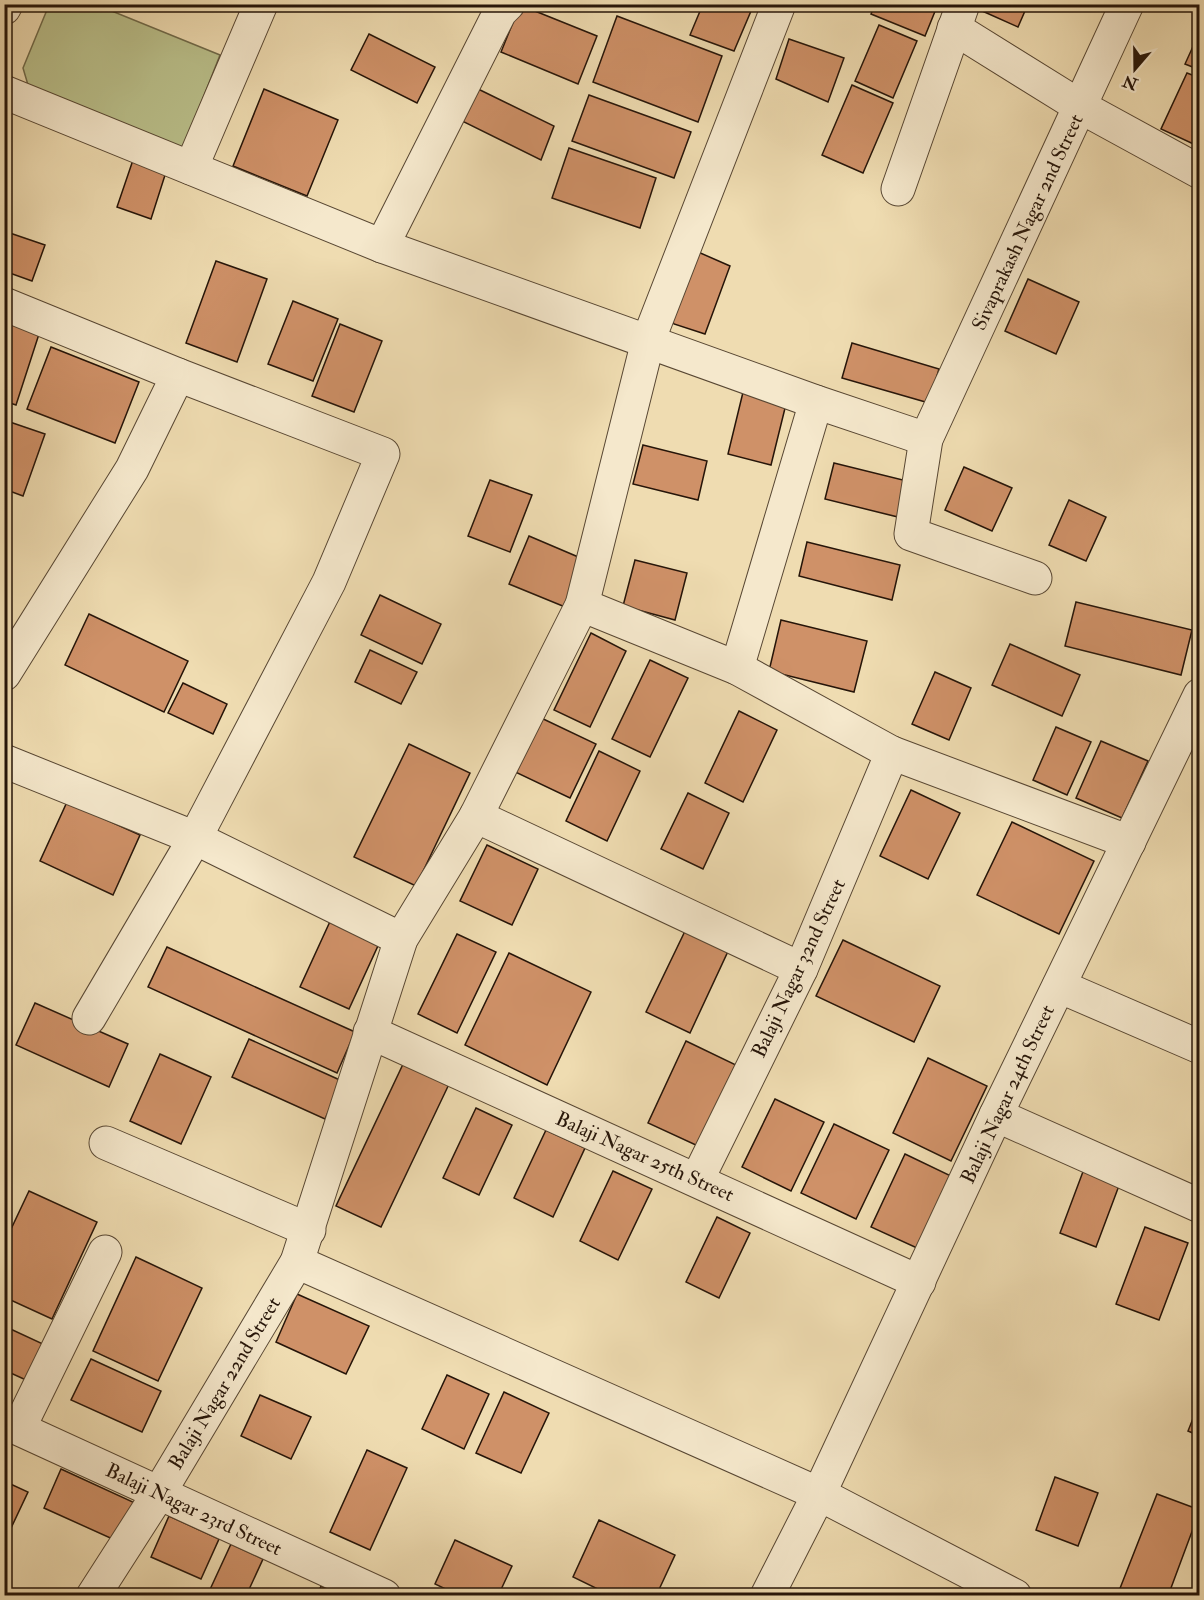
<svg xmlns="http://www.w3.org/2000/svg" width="1204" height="1600" font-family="'IM FELL Double Pica',serif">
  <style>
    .green { fill: #bac08b; stroke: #706a4a; stroke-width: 1.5 }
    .building { fill: #cf9168; stroke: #261509; stroke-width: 1.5 }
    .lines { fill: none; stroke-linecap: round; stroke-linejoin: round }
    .minor-casing { stroke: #584733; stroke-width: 35 }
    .minor { stroke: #f5e8cc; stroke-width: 33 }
    .labels { text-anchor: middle; stroke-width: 4.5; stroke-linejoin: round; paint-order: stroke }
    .street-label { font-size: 20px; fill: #261509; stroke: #f5e8cc }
  </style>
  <rect width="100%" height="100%" fill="#efdcb1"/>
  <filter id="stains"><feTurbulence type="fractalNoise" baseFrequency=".00333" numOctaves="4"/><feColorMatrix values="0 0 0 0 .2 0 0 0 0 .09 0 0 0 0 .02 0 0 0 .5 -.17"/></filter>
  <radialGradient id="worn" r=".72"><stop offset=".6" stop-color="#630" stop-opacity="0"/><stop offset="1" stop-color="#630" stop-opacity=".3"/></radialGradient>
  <path class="green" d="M49,5H97L220,55L183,149L28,85L23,68Z"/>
  <g class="building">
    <path d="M703,4H754L734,51L690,35Z"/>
    <path d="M875,4H938L925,36L871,14Z"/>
    <path d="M982,4H1028L1018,27L980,10Z"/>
    <path d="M520,5L597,36L578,84L501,52Z"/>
    <path d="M617,16L722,56L698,122L593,82Z"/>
    <path d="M879,25L917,41L893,98L855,81Z"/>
    <path d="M1200,31V70L1185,64Z"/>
    <path d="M369,34L435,67L417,103L351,70Z"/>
    <path d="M789,39L844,58L828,102L776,79Z"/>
    <path d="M1187,73L1200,78V147L1161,129Z"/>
    <path d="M852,85L893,103L863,173L822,155Z"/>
    <path d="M474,87L554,126L541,160L460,120Z"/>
    <path d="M264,89L338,120L307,196L233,166Z"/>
    <path d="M589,95L691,132L674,178L572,141Z"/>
    <path d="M569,148L656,178L640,228L552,198Z"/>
    <path d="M133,160L166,172L151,219L117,207Z"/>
    <path d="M4,231L45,245L32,281L4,271Z"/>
    <path d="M689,248L730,266L705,334L674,324L668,312Z"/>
    <path d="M216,261L267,279L237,362L186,343Z"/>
    <path d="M1028,279L1079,302L1056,354L1005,331Z"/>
    <path d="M293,301L338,319L313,381L268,364Z"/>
    <path d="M4,319L40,331L16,405L4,401Z"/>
    <path d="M340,324L382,341L354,412L312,396Z"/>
    <path d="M852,343L939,369L929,403L842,378Z"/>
    <path d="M51,347L139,382L115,443L27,409Z"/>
    <path d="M745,384L788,396L771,465L728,454Z"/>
    <path d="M4,420L45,434L23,496L4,489Z"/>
    <path d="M643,445L707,461L698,500L633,484Z"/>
    <path d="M834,463L911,482L902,518L825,499Z"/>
    <path d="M964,467L1012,488L992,531L945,510Z"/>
    <path d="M490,480L532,495L510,552L468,536Z"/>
    <path d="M1069,500L1106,517L1086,561L1049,545Z"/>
    <path d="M529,536L590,562L570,609L509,584Z"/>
    <path d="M807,542L900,565L892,600L799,576Z"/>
    <path d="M635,560L687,573L675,620L623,606Z"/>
    <path d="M380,595L441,624L422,664L361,635Z"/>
    <path d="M1076,602L1192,630L1181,675L1065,646Z"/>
    <path d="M89,614L188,661L164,712L65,665Z"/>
    <path d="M781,620L867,641L854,692L769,671Z"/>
    <path d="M591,633L626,651L590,727L554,710Z"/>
    <path d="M1010,644L1080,675L1062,716L992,685Z"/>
    <path d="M370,650L417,672L401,704L355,682Z"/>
    <path d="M650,660L688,678L650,757L612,739Z"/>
    <path d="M935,672L971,688L949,740L912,724Z"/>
    <path d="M183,683L227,704L213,734L168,713Z"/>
    <path d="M739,711L777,730L743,802L705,783Z"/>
    <path d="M537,716L596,744L570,798L511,770Z"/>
    <path d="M1056,727L1091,742L1067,795L1033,780Z"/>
    <path d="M1101,741L1148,761L1122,818L1076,798Z"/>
    <path d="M409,744L470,773L416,886L354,857Z"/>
    <path d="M599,751L640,771L607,841L566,821Z"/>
    <path d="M911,790L960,813L928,879L880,856Z"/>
    <path d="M688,793L729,813L703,869L661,849Z"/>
    <path d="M67,802L140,835L113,895L40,861Z"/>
    <path d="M1012,822L1094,861L1059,934L977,895Z"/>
    <path d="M487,845L538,869L512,925L460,901Z"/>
    <path d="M333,915L382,937L349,1009L300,987Z"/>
    <path d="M687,927L730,947L690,1033L646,1012Z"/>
    <path d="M457,934L496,952L457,1033L418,1014Z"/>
    <path d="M843,940L940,986L914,1042L816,996Z"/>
    <path d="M167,947L355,1032L337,1073L148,987Z"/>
    <path d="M509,953L591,992L547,1085L465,1045Z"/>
    <path d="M35,1003L128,1044L109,1087L16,1045Z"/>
    <path d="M249,1039L342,1081L325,1119L232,1077Z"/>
    <path d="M686,1041L736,1065L698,1146L648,1123Z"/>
    <path d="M160,1054L211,1077L181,1144L130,1121Z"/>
    <path d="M928,1058L987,1086L951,1161L893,1133Z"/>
    <path d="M405,1060L451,1080L381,1227L336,1206Z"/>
    <path d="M775,1099L824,1122L791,1191L742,1167Z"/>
    <path d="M476,1108L512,1125L479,1195L443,1178Z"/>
    <path d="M834,1124L889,1150L856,1219L801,1193Z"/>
    <path d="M546,1130L585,1148L553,1217L514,1198Z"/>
    <path d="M905,1154L951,1176L917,1248L871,1227Z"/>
    <path d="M1087,1161L1123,1175L1096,1247L1060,1233Z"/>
    <path d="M613,1171L652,1189L618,1260L580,1241Z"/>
    <path d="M29,1191L97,1222L52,1319L4,1297V1244Z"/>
    <path d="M717,1217L750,1233L719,1298L686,1282Z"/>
    <path d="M1145,1227L1188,1243L1159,1320L1116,1304Z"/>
    <path d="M136,1257L202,1288L158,1381L93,1351Z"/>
    <path d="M297,1294L369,1326L346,1374L276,1342Z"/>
    <path d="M4,1326L43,1344L26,1380L4,1370Z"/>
    <path d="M91,1359L161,1391L142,1432L71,1400Z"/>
    <path d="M447,1375L489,1394L464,1449L422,1429Z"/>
    <path d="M504,1392L549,1413L521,1473L476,1453Z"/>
    <path d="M260,1395L311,1417L291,1459L241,1436Z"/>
    <path d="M1200,1401V1436L1188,1431Z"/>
    <path d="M367,1450L407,1468L370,1550L330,1532Z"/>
    <path d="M61,1469L135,1503L117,1541L44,1508Z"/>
    <path d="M1055,1477L1098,1493L1078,1546L1036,1530Z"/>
    <path d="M4,1481L28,1492L4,1543Z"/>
    <path d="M1157,1494L1200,1510L1168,1596H1117Z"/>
    <path d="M169,1516L219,1539L201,1579L151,1557Z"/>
    <path d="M599,1520L675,1555L656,1596H612L573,1577Z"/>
    <path d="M455,1540L512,1566L498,1596H460L435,1584Z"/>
    <path d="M231,1544L263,1559L246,1596H207Z"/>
    <path d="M321,1586L342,1596H317Z"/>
  </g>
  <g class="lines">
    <defs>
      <g id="minor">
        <path d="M4,8L6,4"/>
        <path d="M954,28L1081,107L1200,172"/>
        <path d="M4,92L382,246L816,402L926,439"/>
        <path d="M191,168L261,4"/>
        <path d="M898,189L963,4"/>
        <path d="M382,246L500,12L508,4"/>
        <path d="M4,304L178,375L383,454L329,582L195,838L89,1018"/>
        <path d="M1035,578L911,534L926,439L1127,4"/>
        <path d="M582,605L737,668L892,753L1129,842"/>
        <path d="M737,668L816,402"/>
        <path d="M4,674L132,469L178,375"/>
        <path d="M4,761L195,838L401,939"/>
        <path d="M476,816L801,969"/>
        <path d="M1059,986L1200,1047"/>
        <path d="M370,1032L919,1282"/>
        <path d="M996,1115L1200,1206"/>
        <path d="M106,1143L309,1230"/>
        <path d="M697,1180L801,969L892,753"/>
        <path d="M297,1262L819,1494L1015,1596"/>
        <path d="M4,1422L384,1596"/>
        <path d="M19,1428L105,1252"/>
        <path d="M93,1596L159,1493L297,1262L401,939L476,816L582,605L648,341L779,4"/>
        <path d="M767,1596L819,1494L996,1115L1200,695"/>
      </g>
    </defs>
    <use href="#minor" class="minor-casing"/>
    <use href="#minor" class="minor"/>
  </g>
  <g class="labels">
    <g class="street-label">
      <text transform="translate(1027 222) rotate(-65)" y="7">Sivaprakash Nagar 2nd Street</text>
      <text transform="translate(798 968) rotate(-65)" y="7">Balaji Nagar 32nd Street</text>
      <text transform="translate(1007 1094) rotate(-65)" y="7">Balaji Nagar 24th Street</text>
      <text transform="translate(645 1156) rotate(24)" y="7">Balaji Nagar 25th Street</text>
      <text transform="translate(224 1383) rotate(-59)" y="7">Balaji Nagar 22nd Street</text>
      <text transform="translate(194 1509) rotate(25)" y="7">Balaji Nagar 23rd Street</text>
    </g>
  </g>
  <rect width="1204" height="1600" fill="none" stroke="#efdcb1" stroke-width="24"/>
  <rect x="6" y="6" width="1192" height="1588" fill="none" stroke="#261509" stroke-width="3"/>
  <rect x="12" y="12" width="1180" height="1576" fill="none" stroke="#261509" stroke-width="1.5"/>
  <g transform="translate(1135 69) rotate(200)" stroke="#f5e8cc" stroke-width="4.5" paint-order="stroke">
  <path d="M0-4.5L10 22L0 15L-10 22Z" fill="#261509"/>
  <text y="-9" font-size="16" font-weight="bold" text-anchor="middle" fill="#261509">N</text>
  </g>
  <rect width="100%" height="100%" filter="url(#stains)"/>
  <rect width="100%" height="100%" fill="url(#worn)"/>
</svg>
